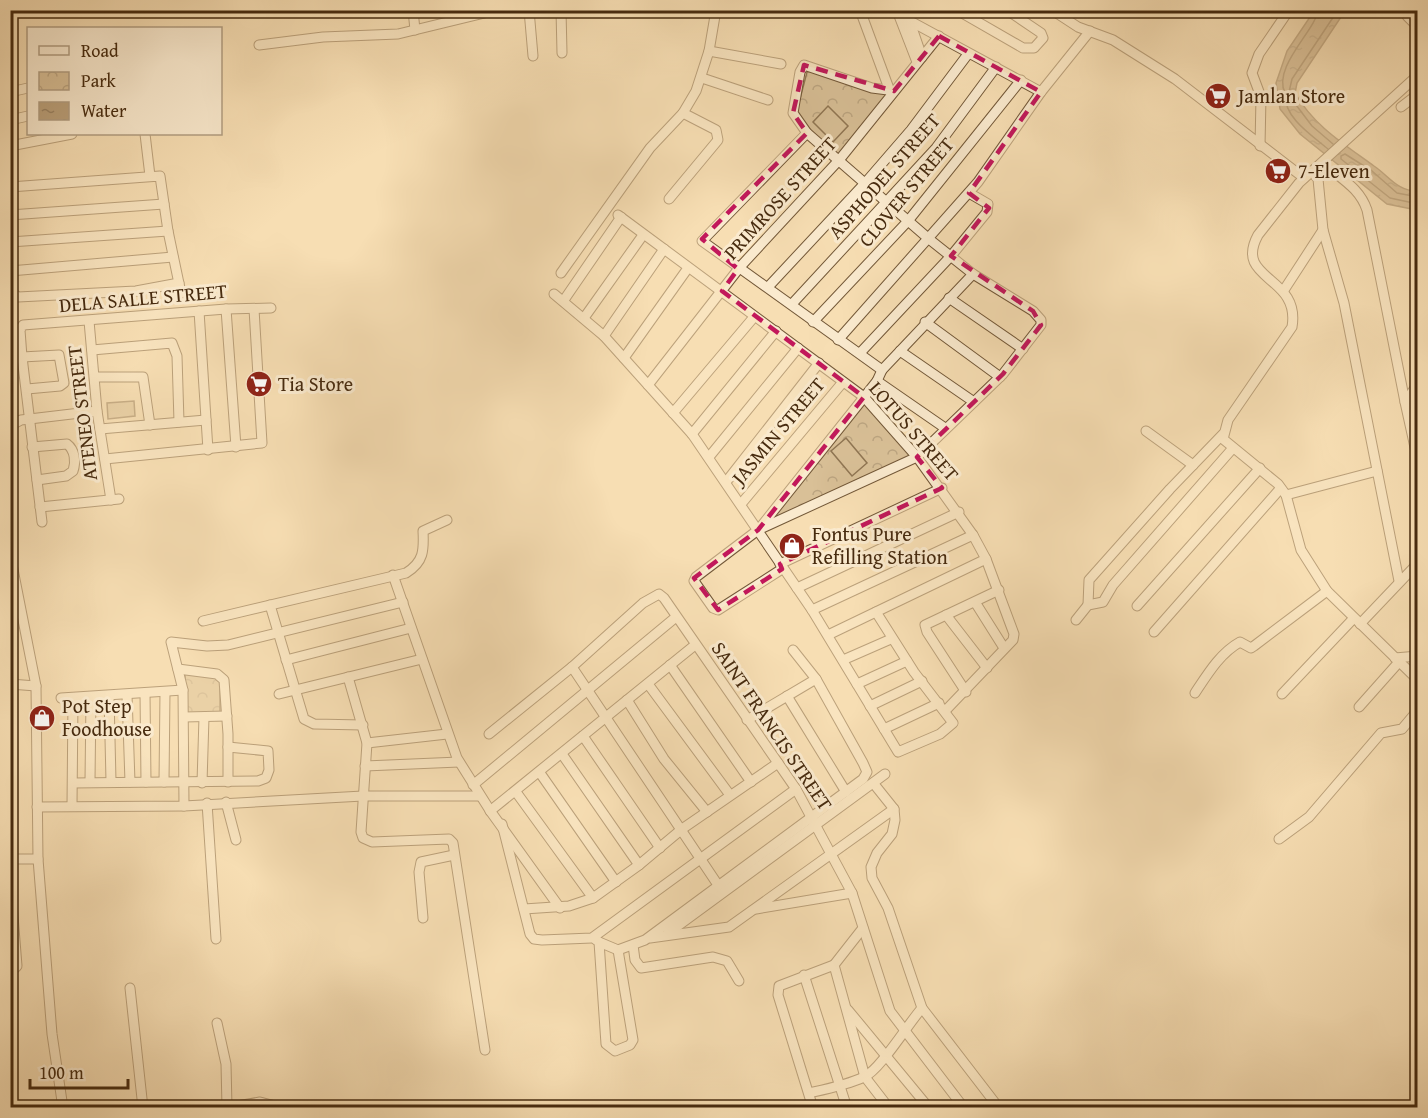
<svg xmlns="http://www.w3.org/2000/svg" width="1428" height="1118" font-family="'Gentium Book Plus',serif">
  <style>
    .park { fill: url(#park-crowns); stroke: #907653; stroke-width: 1.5 }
    .pitch { fill: #d9c097; stroke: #907653; stroke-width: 1.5 }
    .water { fill: url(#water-ripples); stroke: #8d7250; stroke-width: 1.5 }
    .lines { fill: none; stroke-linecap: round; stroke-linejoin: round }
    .shore { stroke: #816645; stroke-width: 1.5 }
    .minor-casing { stroke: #735838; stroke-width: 11 }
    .minor { stroke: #faeace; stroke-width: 9 }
    .marked { fill: none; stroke: #c2185b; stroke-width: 4.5; stroke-dasharray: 12 8; stroke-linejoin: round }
    .labels { text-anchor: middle; stroke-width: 6; stroke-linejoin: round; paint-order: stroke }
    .poi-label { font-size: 20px; fill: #472b0f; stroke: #faeace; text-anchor: start }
    .street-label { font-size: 20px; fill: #472b0f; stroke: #faeace }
  </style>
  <defs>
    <pattern id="park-crowns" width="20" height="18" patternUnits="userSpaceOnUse" patternTransform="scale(1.5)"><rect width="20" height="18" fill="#d9c097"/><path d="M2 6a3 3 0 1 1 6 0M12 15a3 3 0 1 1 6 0" fill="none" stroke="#bca581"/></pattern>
    <pattern id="water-ripples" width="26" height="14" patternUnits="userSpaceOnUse" patternTransform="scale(1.5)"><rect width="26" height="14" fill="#bba17b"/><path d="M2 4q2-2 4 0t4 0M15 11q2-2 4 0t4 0" fill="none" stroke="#9a8363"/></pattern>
  </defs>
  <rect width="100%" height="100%" fill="#f7deb3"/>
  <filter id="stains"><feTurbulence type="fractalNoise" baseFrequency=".00333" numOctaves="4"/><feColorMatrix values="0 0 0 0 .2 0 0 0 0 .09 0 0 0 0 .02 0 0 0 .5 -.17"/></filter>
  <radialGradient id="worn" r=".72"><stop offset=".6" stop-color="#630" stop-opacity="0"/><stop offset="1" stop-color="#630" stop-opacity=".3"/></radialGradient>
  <g class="park">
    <path d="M811,71L886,92L888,95L839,156L802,127L796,114L807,72Z"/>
    <path d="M864,401L912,456L769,522Z"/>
    <path d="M185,673L220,676V714L186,713Z"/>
  </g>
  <g class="pitch">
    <path d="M828,106L848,126L833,142L813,122Z"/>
    <path d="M134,401L135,416L108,419L107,403Z"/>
    <path d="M846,438L867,463L852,476L831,451Z"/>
  </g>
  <path class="water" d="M1314,11H1345L1297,83L1295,93C1314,126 1344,144 1374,166C1389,176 1397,191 1417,191V210L1387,204L1300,134L1280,109L1276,83L1287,51Z"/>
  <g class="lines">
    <g class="shore">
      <path d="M1318,10C1316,30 1272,67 1285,93L1289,92L1292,79L1338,10"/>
      <path d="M1328,149C1314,137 1283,117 1286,96L1290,97L1312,126L1333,144"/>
      <path d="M1418,197L1397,193L1372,171L1345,154L1341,156V159L1390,198L1418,204"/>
    </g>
    <defs>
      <g id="minor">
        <path d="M413,10L415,30"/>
        <path d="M529,10L533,56"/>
        <path d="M561,10L562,53"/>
        <path d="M860,10L891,94"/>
        <path d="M957,10L1023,48H1034L1043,38L1041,33L1007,10"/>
        <path d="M1052,10L1078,27L1113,40L1175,79L1304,178"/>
        <path d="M898,13L917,62"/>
        <path d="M899,15L1041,92"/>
        <path d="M908,16L922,57"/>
        <path d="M1407,16L1418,27"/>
        <path d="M259,45L323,37L398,34L497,10"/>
        <path d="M709,51L781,64"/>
        <path d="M1418,75L1299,183L1258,235C1233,281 1301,275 1292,327L1228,420L1223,439L1278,484L1286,495L1301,550L1327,591L1418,680"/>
        <path d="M702,78L768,100"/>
        <path d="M10,92L28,88"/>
        <path d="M1401,107L1418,94"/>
        <path d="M10,120L28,116"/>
        <path d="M807,133L702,241L882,370"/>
        <path d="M145,134L150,176"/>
        <path d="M10,146L72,134"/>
        <path d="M1260,146L1261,97L1252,73L1259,54L1289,10"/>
        <path d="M1311,171L1318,179L1323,230L1344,303L1399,581"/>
        <path d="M1334,172C1348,183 1361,192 1367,210L1405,402"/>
        <path d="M10,187L160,176L168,231L181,293"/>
        <path d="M669,199L718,140L716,130L683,113"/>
        <path d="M10,215L164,204"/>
        <path d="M618,215L864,397L917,457L973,535L986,559L1014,634L1013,640L946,710"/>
        <path d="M10,242L168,231"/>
        <path d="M10,271L173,257"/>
        <path d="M561,273L650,148L683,113L696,91L709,51L716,10"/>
        <path d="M769,286L866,182L911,130L968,54"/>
        <path d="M1284,290L1323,230"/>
        <path d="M10,291L18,297L136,291L179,283"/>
        <path d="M554,294L604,336L692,434L812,610L898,752L940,734L953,723L914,672L876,612"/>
        <path d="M949,298L1023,349"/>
        <path d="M564,300L621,217"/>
        <path d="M792,304L936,148L996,67"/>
        <path d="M226,309L236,447"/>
        <path d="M199,311L208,450"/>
        <path d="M584,318L643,235"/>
        <path d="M89,321L97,411L111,500"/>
        <path d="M813,322L908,221L1021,80"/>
        <path d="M925,322L1000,377"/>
        <path d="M604,336L664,249"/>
        <path d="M838,340L978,182L1041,92L1090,31"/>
        <path d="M92,350L172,343L177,356L179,422"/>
        <path d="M900,351L974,402"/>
        <path d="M860,353L951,256L987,212L988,204L969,193"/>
        <path d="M22,357L59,355L64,383L60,386L27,389"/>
        <path d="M624,358L688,268"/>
        <path d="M96,377H143L150,425"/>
        <path d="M877,381L945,428"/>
        <path d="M1418,384L1405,402L1418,461"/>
        <path d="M648,385L740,267L840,159L939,36"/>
        <path d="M673,413L754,317"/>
        <path d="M10,426L21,420L97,411"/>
        <path d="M100,429L206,420"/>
        <path d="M1146,431L1193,465"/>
        <path d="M692,434L776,331"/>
        <path d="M32,447L67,444C75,450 76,462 73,471L66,476L37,480"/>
        <path d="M709,457L798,348"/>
        <path d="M105,459L262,443L254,309"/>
        <path d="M726,482L819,363"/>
        <path d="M1286,495L1377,471"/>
        <path d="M741,504L843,382"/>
        <path d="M40,507L119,499"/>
        <path d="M42,522L22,357L20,330L23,325L226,309L271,308"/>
        <path d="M759,529L877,381L882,370L973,274"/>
        <path d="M10,554L36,686L38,859L52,1034L63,1108"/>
        <path d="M780,564L942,488"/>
        <path d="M782,569L718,610L713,608L694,581L696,577L758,530L917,457L1003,374L1041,325V320L1033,311L973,274L929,239L807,133L793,113L800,72L804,65L872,88L888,90"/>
        <path d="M393,575L457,758L491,812L560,908"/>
        <path d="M797,588L959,512"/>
        <path d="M975,602L1004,648"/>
        <path d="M270,605L304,719L314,724L363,725"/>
        <path d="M1088,605L1089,580L1170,489L1223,434"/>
        <path d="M1137,606L1260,468"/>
        <path d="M812,610L973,535"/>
        <path d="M946,615L987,668"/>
        <path d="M1076,620L1088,605L1103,602L1113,585L1233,448"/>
        <path d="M203,621L406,573C424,562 424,550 423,531L447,520"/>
        <path d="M1360,624L1418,563"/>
        <path d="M1154,632L1280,489"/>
        <path d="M828,635L986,559"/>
        <path d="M1395,658L1418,656"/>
        <path d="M286,660L411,628"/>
        <path d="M843,660L891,639"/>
        <path d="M670,665L751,782"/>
        <path d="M572,667L718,885"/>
        <path d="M178,669L217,674L224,680L228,734V782"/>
        <path d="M348,677L367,743L361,832L363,838L372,842L449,839L453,843L485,1050"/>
        <path d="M10,684L36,686"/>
        <path d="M648,684L730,795"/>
        <path d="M857,684L907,661"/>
        <path d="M966,692L927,632L925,625L999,590"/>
        <path d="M145,693L146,782"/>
        <path d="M1195,693C1207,675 1220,653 1240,642L1251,648L1254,646L1327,591"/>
        <path d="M279,694L422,659"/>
        <path d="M1282,694L1353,619"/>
        <path d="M127,695L130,782"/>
        <path d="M109,696L111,781"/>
        <path d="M787,696L846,792"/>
        <path d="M61,698L183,690"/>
        <path d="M627,700L664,759L707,812"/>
        <path d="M870,706L922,681"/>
        <path d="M1359,707L1399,662"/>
        <path d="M184,717L227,716"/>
        <path d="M747,720L816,679"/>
        <path d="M884,729L939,703"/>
        <path d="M489,734L572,667L643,603L659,594L664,598L796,789L852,893L890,1011L964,1108"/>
        <path d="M583,736L660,848"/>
        <path d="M367,743L447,734"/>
        <path d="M562,754L639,865"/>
        <path d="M365,766L459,762"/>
        <path d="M540,773L616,882"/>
        <path d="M90,781L91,698"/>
        <path d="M164,782L165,692"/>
        <path d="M73,783L258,781L266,778L269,770L268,751L228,747"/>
        <path d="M202,783L204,717"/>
        <path d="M874,784L894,809L895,820L892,834L877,853L871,867L872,878L888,908L922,1008L999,1108"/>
        <path d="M473,785L676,617"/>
        <path d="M516,792L593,898"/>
        <path d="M226,802L236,840"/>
        <path d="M207,803L216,939"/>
        <path d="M72,806L73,699"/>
        <path d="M184,806L183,690L171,642L207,646L228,645L403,602"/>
        <path d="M37,807L184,806L363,796H480"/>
        <path d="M490,811L695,645"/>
        <path d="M502,824L530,934L534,939L542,940L592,938L796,789"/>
        <path d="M1279,839L1309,817L1381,733L1402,729L1418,710"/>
        <path d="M10,859H38"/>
        <path d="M10,878L17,966L10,973"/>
        <path d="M524,909L569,906L593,898L639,865L682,829L778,763"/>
        <path d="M756,909L852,893"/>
        <path d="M423,918L419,872L421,862L454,855"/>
        <path d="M863,928L834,965L865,1077L889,1108"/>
        <path d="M668,933L885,774"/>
        <path d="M650,938L729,927L894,809"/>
        <path d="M596,940L599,942L606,1044L615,1051L630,1045L633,1040L618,950"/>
        <path d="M599,942L618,950L645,940L863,779L867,772L863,763L816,679L793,650"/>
        <path d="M633,945L635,960L641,968L713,957L727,961L739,981"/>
        <path d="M804,975L847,1108"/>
        <path d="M130,988L143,1108"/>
        <path d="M848,1010L929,1108"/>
        <path d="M217,1023L226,1064L227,1107"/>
        <path d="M809,1093C827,1089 847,1085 864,1077C880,1070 908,1024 922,1008"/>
        <path d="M226,1108L260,1102L283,1108"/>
        <path d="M813,1108L778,995L779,986L834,965"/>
      </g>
    </defs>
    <use href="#minor" class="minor-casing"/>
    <use href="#minor" class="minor"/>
  </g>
  <path d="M0 0H1428V1118H0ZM939,36L1041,92L969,193L989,208L951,256L1033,311L1041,325L1003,374L917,457L942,488L780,564L782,569L718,610L694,578L758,530L864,397L722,291L738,269L702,239L807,133L793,113L804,65L894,91Z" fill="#f7deb3" fill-opacity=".55" fill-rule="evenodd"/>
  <path class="marked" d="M939,36L1041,92L969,193L989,208L951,256L1033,311L1041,325L1003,374L917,457L942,488L780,564L782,569L718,610L694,578L758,530L864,397L722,291L738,269L702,239L807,133L793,113L804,65L894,91Z"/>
  <defs>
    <symbol id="supermarket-disc" viewBox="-11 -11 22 22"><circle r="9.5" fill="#8f2418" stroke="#faeace"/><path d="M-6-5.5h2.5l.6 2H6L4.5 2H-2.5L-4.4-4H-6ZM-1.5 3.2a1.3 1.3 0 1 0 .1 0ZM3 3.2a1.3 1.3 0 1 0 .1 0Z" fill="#fff"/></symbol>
    <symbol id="shop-disc" viewBox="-11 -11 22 22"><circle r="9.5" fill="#8f2418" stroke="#faeace"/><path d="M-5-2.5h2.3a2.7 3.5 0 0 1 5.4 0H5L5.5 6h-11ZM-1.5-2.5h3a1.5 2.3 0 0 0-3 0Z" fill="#fff"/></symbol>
  </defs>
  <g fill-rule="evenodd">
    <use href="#supermarket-disc" x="1203" y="81" width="30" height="30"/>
    <use href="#supermarket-disc" x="1263" y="156" width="30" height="30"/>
    <use href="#supermarket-disc" x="244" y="369" width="30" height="30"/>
    <use href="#shop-disc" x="777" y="531" width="30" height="30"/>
    <use href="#shop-disc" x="27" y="703" width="30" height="30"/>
  </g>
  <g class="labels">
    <g class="poi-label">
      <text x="1238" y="103">Jamlan Store</text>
      <text x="1298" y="178">7-Eleven</text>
      <text x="278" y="391">Tia Store</text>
      <text x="812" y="541">Fontus Pure<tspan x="812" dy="23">Refilling Station</tspan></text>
      <text x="62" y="713">Pot Step<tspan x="62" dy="23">Foodhouse</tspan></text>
    </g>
    <g class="street-label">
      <text transform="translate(884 176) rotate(-49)" y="7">ASPHODEL STREET</text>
      <text transform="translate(906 192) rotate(-50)" y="7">CLOVER STREET</text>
      <text transform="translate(780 198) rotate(-48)" y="7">PRIMROSE STREET</text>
      <text transform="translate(143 298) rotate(-5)" y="7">DELA SALLE STREET</text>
      <text transform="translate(82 413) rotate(-97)" y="7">ATENEO STREET</text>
      <text transform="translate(778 431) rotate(-50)" y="7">JASMIN STREET</text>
      <text transform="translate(914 431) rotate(49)" y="7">LOTUS STREET</text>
      <text transform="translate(772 726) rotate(56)" y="7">SAINT FRANCIS STREET</text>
    </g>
  </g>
  <rect width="1428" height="1118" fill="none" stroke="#f7deb3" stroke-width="36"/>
  <rect x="12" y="12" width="1404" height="1094" fill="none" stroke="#472b0f" stroke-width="3"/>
  <rect x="18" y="18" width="1392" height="1082" fill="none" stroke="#472b0f" stroke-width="1.5"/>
  <rect x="27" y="27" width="195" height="108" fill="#faeace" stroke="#b29e82" stroke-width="1.5"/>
  <rect x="39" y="46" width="30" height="9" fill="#faeace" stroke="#b29e82" stroke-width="1.5"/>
  <text x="81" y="57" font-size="18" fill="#472b0f">Road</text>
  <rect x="39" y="72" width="30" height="18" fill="url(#park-crowns)" stroke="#b29e82" stroke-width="1.5"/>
  <text x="81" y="87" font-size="18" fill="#472b0f">Park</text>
  <rect x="39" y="102" width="30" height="18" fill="url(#water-ripples)" stroke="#b29e82" stroke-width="1.5"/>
  <text x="81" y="117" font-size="18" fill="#472b0f">Water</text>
  <path d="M30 1079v9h98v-9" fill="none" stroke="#472b0f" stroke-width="3"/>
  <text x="39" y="1079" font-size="18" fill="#472b0f" stroke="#faeace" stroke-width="4.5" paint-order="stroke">100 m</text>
  <rect width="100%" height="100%" filter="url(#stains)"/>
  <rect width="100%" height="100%" fill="url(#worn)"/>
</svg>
